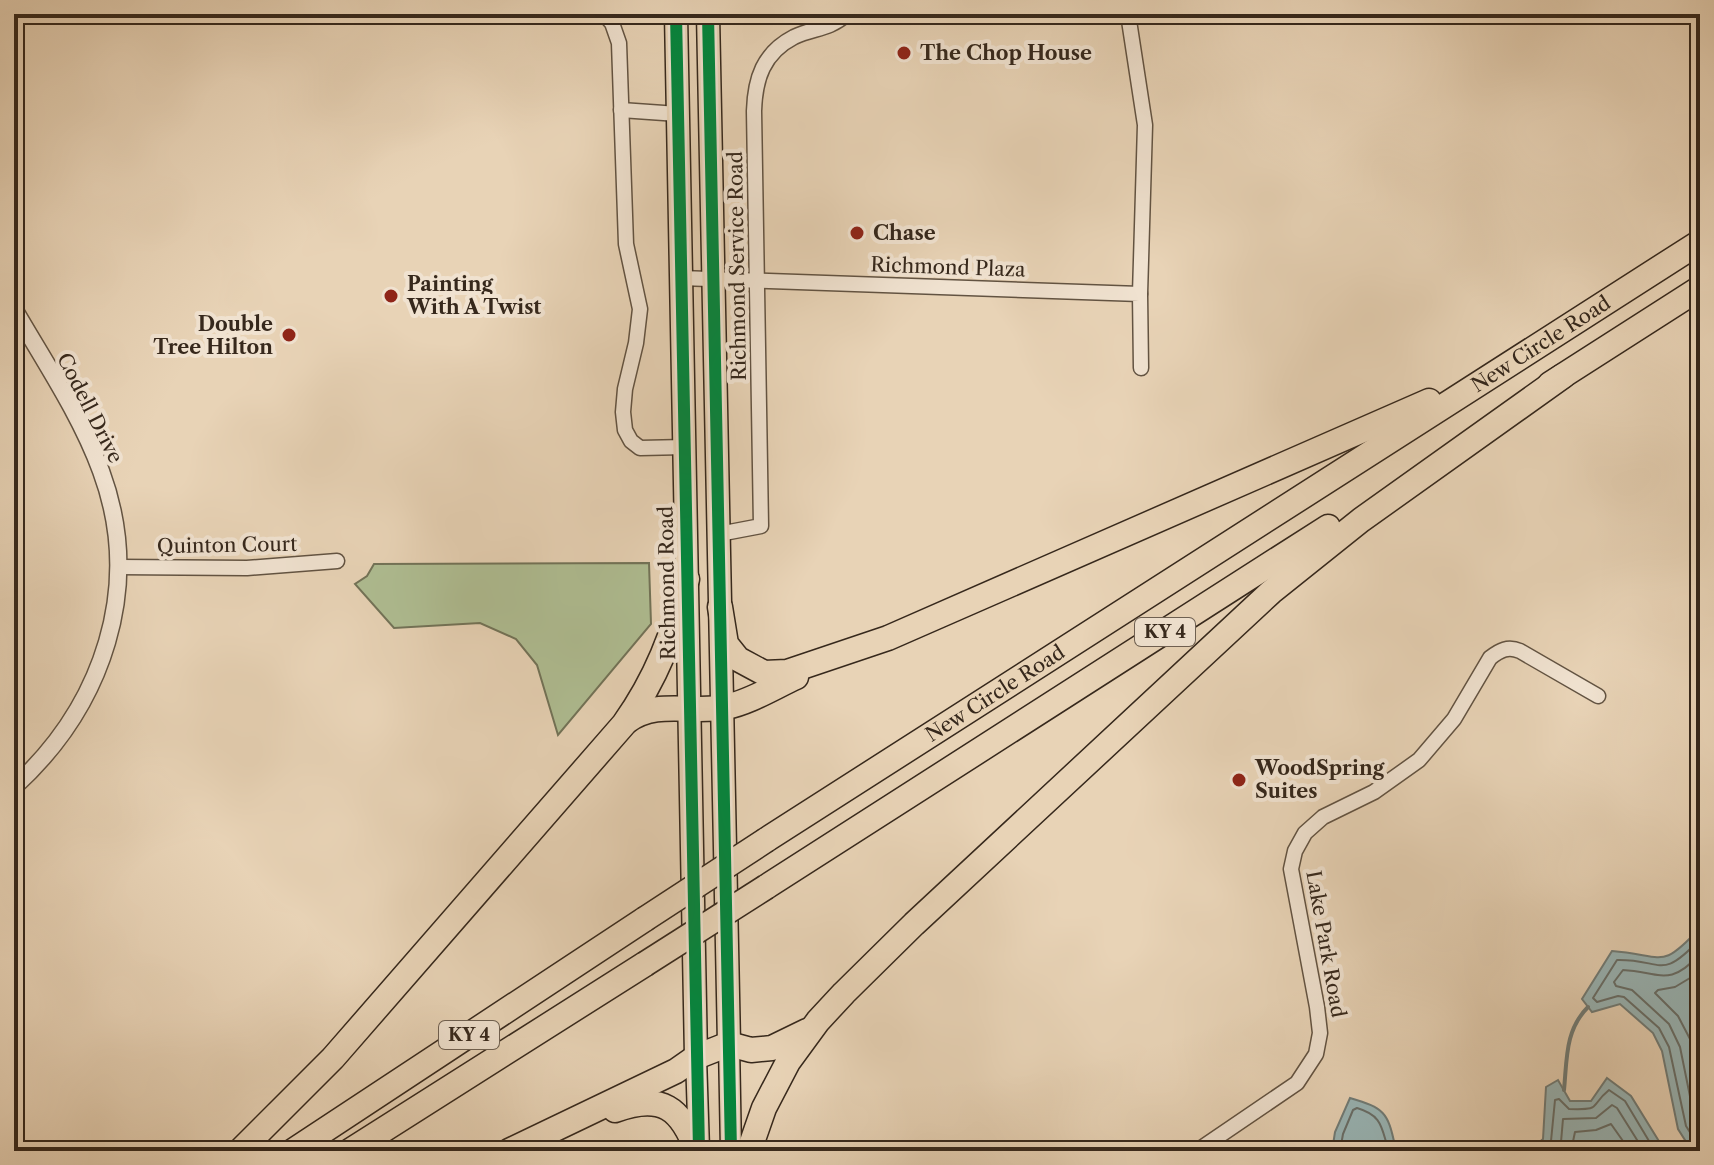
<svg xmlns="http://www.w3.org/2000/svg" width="1714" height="1165" font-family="'Libre Caslon Text',serif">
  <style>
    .green { fill: #afbe93; stroke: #727358; stroke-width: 2 }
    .water { fill: #99b6b7; stroke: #717d79; stroke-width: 2 }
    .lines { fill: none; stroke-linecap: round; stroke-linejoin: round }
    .shore { stroke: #686f6a; stroke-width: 2 }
    .stream { stroke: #717d79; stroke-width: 4 }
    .minor-casing { stroke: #625342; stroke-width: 17 }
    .tertiary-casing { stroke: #625342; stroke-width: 19 }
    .primary-casing { stroke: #36281c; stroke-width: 23 }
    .trunk-casing { stroke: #36281c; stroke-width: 25 }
    .motorway-casing { stroke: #36281c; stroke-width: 27 }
    .minor { stroke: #f0e2d0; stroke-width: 14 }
    .tertiary { stroke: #f0e2d0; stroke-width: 16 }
    .primary { stroke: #e8d3b6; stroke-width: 20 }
    .trunk { stroke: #e8d3b6; stroke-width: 22 }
    .motorway { stroke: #e8d3b6; stroke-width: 24 }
    .motorway-bridge-casing { stroke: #36281c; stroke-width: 27; stroke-linecap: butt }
    .motorway-bridge { stroke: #e8d3b6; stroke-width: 24 }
    .cycleway-casing { stroke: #f0e2d0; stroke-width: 17 }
    .cycleway { stroke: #00873e; stroke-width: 12 }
    .poi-dot { fill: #8f2418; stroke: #f0e2d0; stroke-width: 3 }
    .labels { text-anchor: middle; stroke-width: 8; stroke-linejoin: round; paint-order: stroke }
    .shield { fill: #f0e2d0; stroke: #6e6052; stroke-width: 2 }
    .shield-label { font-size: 18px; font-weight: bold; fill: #36281c }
    .poi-label { font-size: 20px; font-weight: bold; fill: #36281c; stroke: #f0e2d0; text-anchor: start }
    .street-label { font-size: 20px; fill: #36281c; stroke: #f0e2d0 }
  </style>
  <rect width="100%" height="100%" fill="#e8d3b6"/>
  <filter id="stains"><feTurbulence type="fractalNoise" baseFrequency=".0025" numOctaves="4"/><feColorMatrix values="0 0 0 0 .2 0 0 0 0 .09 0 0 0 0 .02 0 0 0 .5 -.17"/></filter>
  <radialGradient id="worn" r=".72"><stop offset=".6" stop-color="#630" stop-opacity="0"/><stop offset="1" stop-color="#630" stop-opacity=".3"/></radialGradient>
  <path class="green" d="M649,563L651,624L558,735L537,665L516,639L480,623L394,628L355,584L367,576L374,564Z"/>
  <g class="water">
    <path d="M1700,928V1151H1692L1678,1129L1662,1051L1653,1033L1620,1004L1592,1012L1582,999L1612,951C1665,955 1660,971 1700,928Z"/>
    <path d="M1607,1078L1631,1096L1665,1151H1529L1543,1139L1546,1087L1558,1080L1570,1101H1591Z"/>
    <path d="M1350,1098C1384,1108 1388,1112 1395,1146L1403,1151H1332L1335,1132Z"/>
  </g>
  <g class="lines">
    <g class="shore">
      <path d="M1700,954C1669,988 1660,972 1623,970L1614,982L1616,986L1632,990L1669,1024L1680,1047L1695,1121L1700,1130"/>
      <path d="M1700,972L1675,987L1658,990L1655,993L1678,1016L1690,1039L1700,1087"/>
      <path d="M1340,1151L1343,1134L1353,1110L1357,1108C1384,1116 1381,1129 1389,1151"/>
      <path d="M1542,1151L1551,1141L1555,1100L1559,1099L1569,1109C1604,1110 1588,1107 1609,1090L1625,1101L1655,1151"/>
      <path d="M1557,1151L1561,1142L1563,1119L1596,1118L1612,1105L1617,1108L1644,1151"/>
      <path d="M1571,1151L1575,1132L1596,1130L1611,1124L1630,1151"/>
      <path d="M1698,1151V1145L1686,1126L1669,1047L1659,1028L1624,997L1618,996L1597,1002L1593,998L1617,960C1663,959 1660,982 1700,939"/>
    </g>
    <path class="stream" d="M1564,1090C1567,1059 1565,1030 1588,1007"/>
    <defs>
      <g id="minor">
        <path d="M604,14L612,23L619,43L626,244L640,309L636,343L625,389L623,412L625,430L631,441L640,448L685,447"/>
        <path d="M1128,14L1145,125L1140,294"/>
        <path d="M621,110L678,114"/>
        <path d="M681,278L1140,294L1141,368"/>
        <path d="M719,534L761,526L754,111C755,79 763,53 794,37C815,27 827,31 847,14"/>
        <path d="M119,567L247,568L337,561"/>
        <path d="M1197,1151L1297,1083L1316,1054L1320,1033L1317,1007L1291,869L1295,851L1305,833L1323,817L1374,792L1419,760L1454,719L1490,658C1500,650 1508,646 1520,651L1598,696"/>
      </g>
      <path id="tertiary" d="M14,309C44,361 80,414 101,471C144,587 103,706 14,787"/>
      <g id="primary">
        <path d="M729,1044L731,1151"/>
        <path d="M696,1057L699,1149"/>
      </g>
      <g id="trunk">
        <path d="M676,14L696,1057"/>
        <path d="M708,14L729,1044"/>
      </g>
      <g id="motorway">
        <path d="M1550,384L1700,288"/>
        <path d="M720,607L726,644L738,659L764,673L787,672L888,638L1429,401"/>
        <path d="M627,721C657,699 691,714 726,707C750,702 774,687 796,677"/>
        <path id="s1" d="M766,840L1700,242"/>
        <path d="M766,887L1328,527"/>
        <path d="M615,1110C662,1093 681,1108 697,1151"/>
        <path d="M240,1151L333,1058L624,724C656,679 674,633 687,579"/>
        <path d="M293,1151L645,919"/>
        <path d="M350,1151L645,964"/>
        <path d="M509,1151L676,1071L696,1057L729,1044L751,1050L772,1048L807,1031"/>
        <path d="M749,1151L764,1108L788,1062L818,1021L844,993L914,924L1271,592L1361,520L1563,376"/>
      </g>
    </defs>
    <use href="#minor" class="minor-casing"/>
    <use href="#tertiary" class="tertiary-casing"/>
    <use href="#primary" class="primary-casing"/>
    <use href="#trunk" class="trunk-casing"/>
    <use href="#motorway" class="motorway-casing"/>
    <use href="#minor" class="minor"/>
    <use href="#tertiary" class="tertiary"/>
    <use href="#primary" class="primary"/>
    <use href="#trunk" class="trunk"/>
    <use href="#motorway" class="motorway"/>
    <defs>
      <g id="motorway-bridge">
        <path d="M645,919L766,840"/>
        <path d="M645,964L766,887"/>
      </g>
    </defs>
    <use href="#motorway-bridge" class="motorway-bridge-casing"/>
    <use href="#motorway-bridge" class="motorway-bridge"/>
    <defs>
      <g id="cycleway">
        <path d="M676,14L699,1151"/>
        <path d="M708,14L731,1151"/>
      </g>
    </defs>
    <use href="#cycleway" class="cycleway-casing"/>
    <use href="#cycleway" class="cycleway"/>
  </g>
  <g class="poi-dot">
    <circle cx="904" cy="53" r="8"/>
    <circle cx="857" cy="233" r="8"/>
    <circle cx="391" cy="296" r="8"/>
    <circle cx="289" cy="335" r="8"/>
    <circle cx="1239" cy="780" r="8"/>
  </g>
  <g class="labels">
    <g class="shield">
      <rect x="1135" y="618" width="60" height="28" rx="6"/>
      <rect x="439" y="1021" width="60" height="28" rx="6"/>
    </g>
    <g class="shield-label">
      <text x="1165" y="638">KY 4</text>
      <text x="469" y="1041">KY 4</text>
    </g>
    <g class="poi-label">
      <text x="920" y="60">The Chop House</text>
      <text x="873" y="240">Chase</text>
      <text x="407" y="291">Painting<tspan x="407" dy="23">With A Twist</tspan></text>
      <text x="273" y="331" text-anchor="end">Double<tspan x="273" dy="23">Tree Hilton</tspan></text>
      <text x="1255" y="775">WoodSpring<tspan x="1255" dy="23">Suites</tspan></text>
    </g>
    <g class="street-label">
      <text transform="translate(737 266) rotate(-91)" y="7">Richmond Service Road</text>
      <text transform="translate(948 267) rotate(2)" y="7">Richmond Plaza</text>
      <text dy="7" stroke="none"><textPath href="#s1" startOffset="920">New Circle Road</textPath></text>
      <text transform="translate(90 408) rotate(63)" y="7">Codell Drive</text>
      <text transform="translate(227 545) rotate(-1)" y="7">Quinton Court</text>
      <text transform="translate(667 583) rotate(-91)" y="7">Richmond Road</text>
      <text dy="7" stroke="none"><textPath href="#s1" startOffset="272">New Circle Road</textPath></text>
      <text transform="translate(1326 944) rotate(80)" y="7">Lake Park Road</text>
    </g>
  </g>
  <rect width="1714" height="1165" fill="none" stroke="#e8d3b6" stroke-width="48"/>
  <rect x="16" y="16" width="1682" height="1133" fill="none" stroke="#36281c" stroke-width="4"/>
  <rect x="24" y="24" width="1666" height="1117" fill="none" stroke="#36281c" stroke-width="2"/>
  <rect width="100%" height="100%" filter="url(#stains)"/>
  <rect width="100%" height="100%" fill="url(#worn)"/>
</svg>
